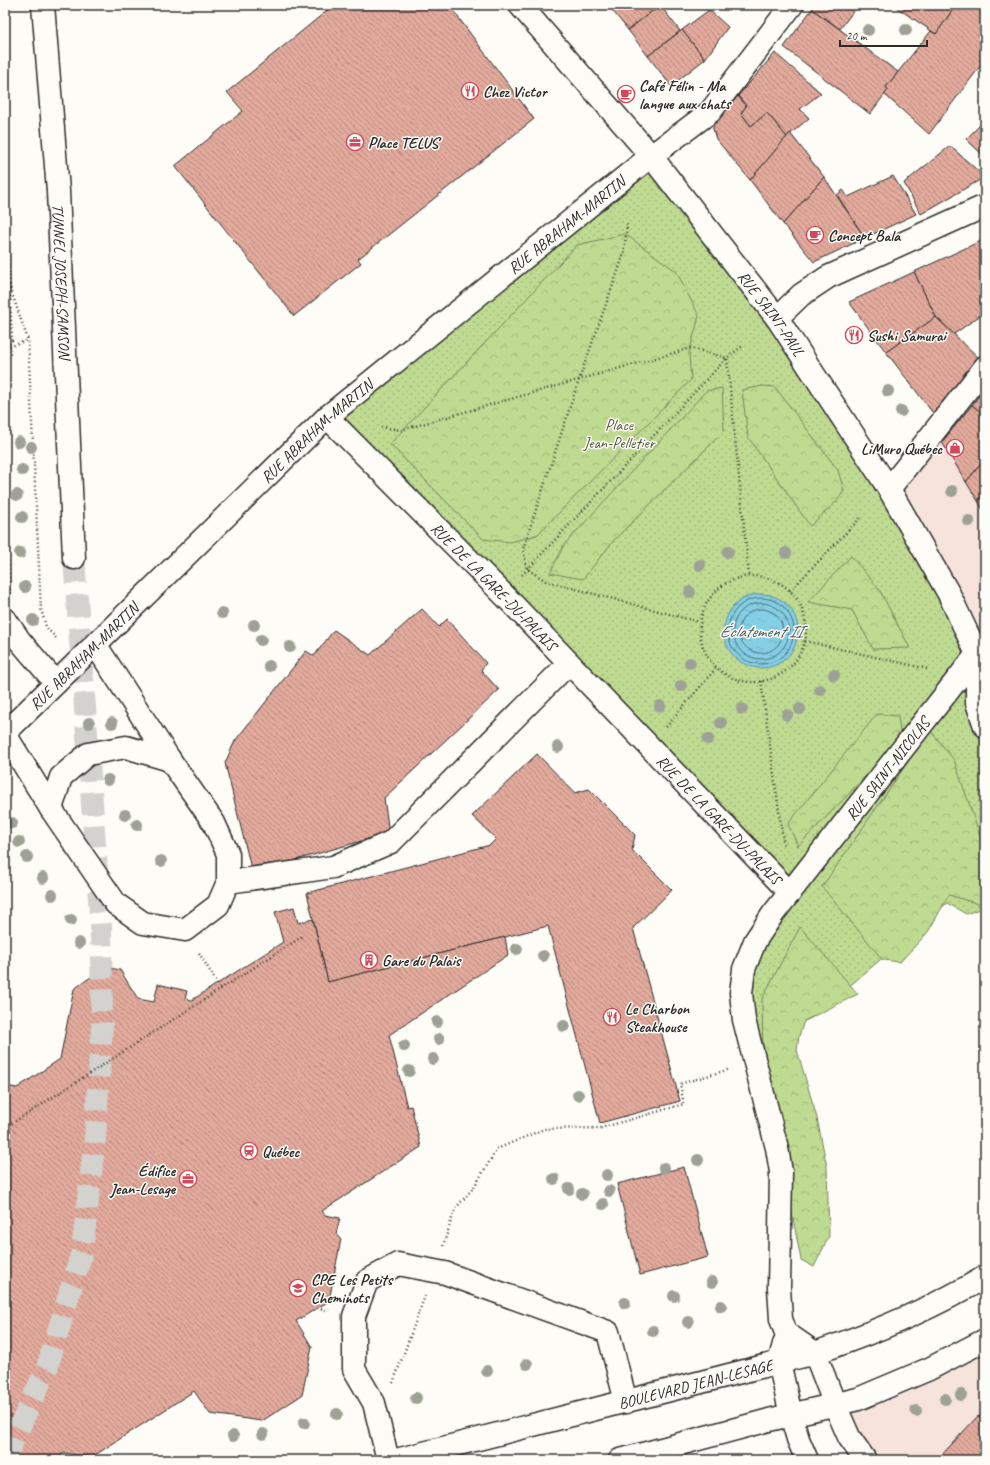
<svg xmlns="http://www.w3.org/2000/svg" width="990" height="1465" font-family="Caveat,sans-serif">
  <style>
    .built { fill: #f5e3dc }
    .green { fill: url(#green-dots); stroke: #75825e }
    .forest { fill: url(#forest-crowns); stroke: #75825e }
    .water { fill: url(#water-ripples); stroke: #608d9b }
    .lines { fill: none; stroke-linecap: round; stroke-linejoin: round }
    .shore { stroke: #4f6d75; stroke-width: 1 }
    .building { fill: url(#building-back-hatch); stroke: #2b2b2b }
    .major-tunnel { stroke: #d3d2ce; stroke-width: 22; stroke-dasharray: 22 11; stroke-linecap: butt }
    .minor-casing { stroke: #2b2b2b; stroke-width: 25 }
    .major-casing { stroke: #2b2b2b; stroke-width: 25 }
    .path { stroke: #2b2b2b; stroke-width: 2.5; stroke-dasharray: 1 3; stroke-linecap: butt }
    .minor { stroke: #fdfcf7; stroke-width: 22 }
    .major { stroke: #fdfcf7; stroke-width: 22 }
    .tree { fill: #9ea195 }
    .labels { text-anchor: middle; stroke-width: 3; stroke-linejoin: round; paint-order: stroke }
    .poi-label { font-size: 16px; font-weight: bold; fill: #2b2b2b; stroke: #fdfcf7; text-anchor: start }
    .street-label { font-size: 16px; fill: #2b2b2b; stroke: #fdfcf7 }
    .park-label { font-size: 16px; fill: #505744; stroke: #fdfcf7 }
    .water-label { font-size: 17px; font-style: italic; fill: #465c63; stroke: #fdfcf7 }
  </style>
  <defs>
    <pattern id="green-dots" width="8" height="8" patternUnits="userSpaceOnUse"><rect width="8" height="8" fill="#bfda91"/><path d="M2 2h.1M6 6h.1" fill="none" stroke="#a4bb7d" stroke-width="1.8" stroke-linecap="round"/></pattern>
    <pattern id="forest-crowns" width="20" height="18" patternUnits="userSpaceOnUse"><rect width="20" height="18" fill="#bfda91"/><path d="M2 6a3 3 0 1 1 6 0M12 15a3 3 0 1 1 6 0" fill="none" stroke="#a4bb7d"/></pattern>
    <pattern id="water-ripples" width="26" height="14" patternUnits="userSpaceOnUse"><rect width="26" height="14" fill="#84cfe5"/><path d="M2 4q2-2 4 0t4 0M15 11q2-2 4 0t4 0" fill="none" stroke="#72b2c5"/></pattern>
    <pattern id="building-back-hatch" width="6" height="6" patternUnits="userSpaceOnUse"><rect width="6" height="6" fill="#e2aa9c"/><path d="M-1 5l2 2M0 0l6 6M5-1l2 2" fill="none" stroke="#b78b7f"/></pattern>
  </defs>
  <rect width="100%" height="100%" fill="#fdfcf7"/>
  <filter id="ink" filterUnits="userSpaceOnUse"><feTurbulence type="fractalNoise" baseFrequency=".025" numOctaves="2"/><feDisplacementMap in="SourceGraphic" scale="8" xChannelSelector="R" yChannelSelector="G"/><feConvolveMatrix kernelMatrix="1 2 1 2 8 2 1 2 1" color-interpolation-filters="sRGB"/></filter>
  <g filter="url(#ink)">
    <g class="built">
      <path d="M985,367V673L889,489Z"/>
      <path d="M985,1340V1460H865L835,1405Z"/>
    </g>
    <path class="green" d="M651,156L777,318L949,594L985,726V907L966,914L947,903L813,1017L750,1047L741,993L790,893L327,417Z"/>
    <g class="forest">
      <path d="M625,234L676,271L699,316L689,353L691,380L537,535L510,542L483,539L390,444L577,245Z"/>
      <path d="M763,386L775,387L838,470L844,491L837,501L810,526L748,437L742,390Z"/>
      <path d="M722,388L724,431L614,540L583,579L550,573L564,545L706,391Z"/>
      <path d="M851,556L879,589L910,648L873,649L852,610L808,602Z"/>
      <path d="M877,714L898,716L901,740L798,846L788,824Z"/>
      <path d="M930,730L954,760L985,850V906L949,895L928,932L900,962L883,960L822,887Z"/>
      <path d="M800,927L858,994L804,1021L799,1036L797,1050L817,1118L827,1167L829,1236L814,1267L801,1260L792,1213L787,1142L763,1061L762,999Z"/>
    </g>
    <circle class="water" cx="761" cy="631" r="37"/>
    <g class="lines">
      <g class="shore">
        <circle cx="761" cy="631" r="33"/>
        <circle cx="761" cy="631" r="28"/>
        <circle cx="761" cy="631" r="22"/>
      </g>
    </g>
    <g class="building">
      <path d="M334,5H449L534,119L358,259L361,263L294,316L175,166L243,111L227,92Z"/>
      <path d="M608,5H660L628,30Z"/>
      <path d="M660,5L680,31L648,56L628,30Z"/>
      <path d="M815,5H858L840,29L812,9Z"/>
      <path d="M893,5H956L936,34Z"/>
      <path d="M956,5H973L985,14V60L929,134L884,94L888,90L886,87L898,72L931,31L936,34Z"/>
      <path d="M812,9L898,72L886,87L888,90L870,114L784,47Z"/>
      <path d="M709,10L728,27L705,59L682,30Z"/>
      <path d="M682,30L705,59L671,86L648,56Z"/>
      <path d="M775,53L821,93L800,109L809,118L787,137L767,113L751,126L741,113L746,106L738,96Z"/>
      <path d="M738,96L746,106L741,113L751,126L767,113L787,137L750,180L716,139L713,129V125Z"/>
      <path d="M985,120V157L966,139Z"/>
      <path d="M790,133L824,177L783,224L750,180Z"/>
      <path d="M950,146L985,177L921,214L904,183Z"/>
      <path d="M893,176L916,214L865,238L837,195L843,190L848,197Z"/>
      <path d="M824,177L865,238L814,262L783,224Z"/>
      <path d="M985,239V312L954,334L936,317L914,272Z"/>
      <path d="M914,272L936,317L886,352L849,302Z"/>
      <path d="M936,317L979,358L933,413L886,352Z"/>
      <path d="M985,388V416L972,405Z"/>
      <path d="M972,405L985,416V459L966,482L942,442Z"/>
      <path d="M985,459V492L978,501L966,482Z"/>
      <path d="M985,492V513L978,501Z"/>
      <path d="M422,609L439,627L447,619L486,663L481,670L499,690L384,798L389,833L261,870L251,868L225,763L235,741L306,651L314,656L334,630L370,655Z"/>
      <path d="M537,754L575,793L589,789L635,835L632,850L672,890L633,928L680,1101L600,1123L548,926L328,982L307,893L490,845L496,839L472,816Z"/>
      <path d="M294,907L298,923L313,919L328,982L505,937L508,955L389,1035L407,1107L411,1106L421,1147L322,1211L325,1215L340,1218L336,1233L341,1239L329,1301L296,1321L312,1347L302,1395L262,1421L210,1414L194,1391L92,1457L64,1453L53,1460H5V1086L17,1088L60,1059L74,989L105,967L120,970L138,999L154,1002L158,984L187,991L185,999L192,1000L283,942L275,912Z"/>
      <path d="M684,1167L708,1257L640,1275L617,1184Z"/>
      <path d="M985,1414V1460H937L977,1417Z"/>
    </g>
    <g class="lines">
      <path class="major-tunnel" d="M5,1458L47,1368L82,1252L95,1138L102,1026L101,926L74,558"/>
      <defs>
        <g id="minor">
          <path d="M777,318L801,295L828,277L985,206"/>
          <path id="s1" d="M327,417L504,595L790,893"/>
          <path d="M889,489L985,367"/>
          <path d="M5,619L20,641L56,683"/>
          <path id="s2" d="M5,733L327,417L651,156L710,112L792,5"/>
          <path d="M5,734L51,809L116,904L143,923L185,930L218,905L228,882V854L214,823L170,760L95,644"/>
          <path d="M51,809L61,777L88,754L126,747L170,760"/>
          <path d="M228,882L333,867L391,842L569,663"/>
          <path d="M784,1344L779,1362L791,1415L798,1439L807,1460"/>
          <path d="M388,1460L374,1403L354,1369V1316L367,1281L398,1264L445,1273L608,1332L626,1402"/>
          <path id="s3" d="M865,1460L849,1437L835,1405L815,1353L786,1333L781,1319L779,1288L781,1172L777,1148L744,1020L741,993L744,969L755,941L773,914L985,644"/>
        </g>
        <g id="major">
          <path id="s4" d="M43,5L58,191L74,558"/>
          <path id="s5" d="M520,5L651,156L777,318L889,489L949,594L977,654L985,662"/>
          <path d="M977,654V703L985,726"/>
          <path id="s6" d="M396,1460L815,1353C873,1333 932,1309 985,1277"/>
          <path d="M620,1460L769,1420L858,1399L929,1369L985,1340"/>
        </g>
      </defs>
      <use href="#minor" class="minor-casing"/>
      <use href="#major" class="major-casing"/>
      <g class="path">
        <path d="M5,58L12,57"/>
        <path d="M5,192L12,340L5,349"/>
        <path d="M627,224L624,254L579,380L523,549L527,569L546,581L699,622"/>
        <path d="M9,285L28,340L41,609L46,627L56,638"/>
        <path d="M6,348L28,340"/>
        <path d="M381,427L401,430L691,348L727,358L749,576"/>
        <path d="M5,505L10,595"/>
        <path d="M522,575L727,358L744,345"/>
        <circle cx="753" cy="629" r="53"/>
        <path d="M790,591L862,516"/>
        <path d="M805,641L928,669"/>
        <path d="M761,681L784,847"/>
        <path d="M666,727L716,668"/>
        <path d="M199,953L221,989"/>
        <path d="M5,1128L303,936"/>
        <path d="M443,1246L455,1209L474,1187L497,1149L544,1129L601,1128L684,1104L680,1084L730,1069"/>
        <path d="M317,1308L329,1310"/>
        <path d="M393,1383L425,1296"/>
      </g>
      <use href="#minor" class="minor"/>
      <use href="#major" class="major"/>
    </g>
    <g class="tree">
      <circle cx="868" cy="30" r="6"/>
      <circle cx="906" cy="30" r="6"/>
      <circle cx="888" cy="391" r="6"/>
      <circle cx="901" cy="411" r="6"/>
      <circle cx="19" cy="442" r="6"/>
      <circle cx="31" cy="447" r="6"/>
      <circle cx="22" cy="470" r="6"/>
      <circle cx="952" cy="491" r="6"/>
      <circle cx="17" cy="495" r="6"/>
      <circle cx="22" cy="517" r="6"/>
      <circle cx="969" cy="521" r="6"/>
      <circle cx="728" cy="552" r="6"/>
      <circle cx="20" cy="553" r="6"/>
      <circle cx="786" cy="553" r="6"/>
      <circle cx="700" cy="565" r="6"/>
      <circle cx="25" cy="587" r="6"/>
      <circle cx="690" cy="592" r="6"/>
      <circle cx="222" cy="613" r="6"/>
      <circle cx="33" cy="620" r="6"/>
      <circle cx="254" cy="625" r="6"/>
      <circle cx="261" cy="640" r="6"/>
      <circle cx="290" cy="647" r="6"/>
      <circle cx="690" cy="663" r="6"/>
      <circle cx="269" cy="666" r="6"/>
      <circle cx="834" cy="675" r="6"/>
      <circle cx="681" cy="686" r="6"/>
      <circle cx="820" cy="690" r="6"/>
      <circle cx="660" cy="706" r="6"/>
      <circle cx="742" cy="709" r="6"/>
      <circle cx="800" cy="709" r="6"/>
      <circle cx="787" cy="715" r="6"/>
      <circle cx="89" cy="723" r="6"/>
      <circle cx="112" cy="723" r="6"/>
      <circle cx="721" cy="723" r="6"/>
      <circle cx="708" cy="739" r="6"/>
      <circle cx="558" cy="747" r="6"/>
      <circle cx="108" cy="780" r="6"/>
      <circle cx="125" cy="815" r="6"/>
      <circle cx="12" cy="823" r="6"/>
      <circle cx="137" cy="825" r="6"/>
      <circle cx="19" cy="842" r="6"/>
      <circle cx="27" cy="857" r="6"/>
      <circle cx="161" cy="861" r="6"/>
      <circle cx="43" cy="878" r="6"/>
      <circle cx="52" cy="895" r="6"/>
      <circle cx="71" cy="920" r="6"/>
      <circle cx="79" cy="943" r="6"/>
      <circle cx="517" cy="949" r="6"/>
      <circle cx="543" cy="956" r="6"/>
      <circle cx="437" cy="1022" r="6"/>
      <circle cx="564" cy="1026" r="6"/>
      <circle cx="439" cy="1039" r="6"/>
      <circle cx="404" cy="1046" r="6"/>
      <circle cx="433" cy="1059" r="6"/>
      <circle cx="409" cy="1071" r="6"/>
      <circle cx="578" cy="1095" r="6"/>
      <circle cx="698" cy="1160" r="6"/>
      <circle cx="664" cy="1168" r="6"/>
      <circle cx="607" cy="1175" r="6"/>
      <circle cx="554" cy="1179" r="6"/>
      <circle cx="569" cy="1189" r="6"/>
      <circle cx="609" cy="1191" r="6"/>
      <circle cx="582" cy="1194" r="6"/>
      <circle cx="603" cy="1204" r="6"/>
      <circle cx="712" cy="1282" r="6"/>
      <circle cx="674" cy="1296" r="6"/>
      <circle cx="625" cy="1303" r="6"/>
      <circle cx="721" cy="1306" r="6"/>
      <circle cx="688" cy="1322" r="6"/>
      <circle cx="653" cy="1331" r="6"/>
      <circle cx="527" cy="1364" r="6"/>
      <circle cx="487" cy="1371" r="6"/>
      <circle cx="961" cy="1395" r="6"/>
      <circle cx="416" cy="1398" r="6"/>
      <circle cx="945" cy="1399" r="6"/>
      <circle cx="916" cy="1411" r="6"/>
      <circle cx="337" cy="1414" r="6"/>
      <circle cx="304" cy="1423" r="6"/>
      <circle cx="263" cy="1434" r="6"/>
      <circle cx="233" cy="1436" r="6"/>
    </g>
  </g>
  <defs>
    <symbol id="restaurant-ring" viewBox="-11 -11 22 22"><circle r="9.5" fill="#fdfcf7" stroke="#d1495b" stroke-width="1.5"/><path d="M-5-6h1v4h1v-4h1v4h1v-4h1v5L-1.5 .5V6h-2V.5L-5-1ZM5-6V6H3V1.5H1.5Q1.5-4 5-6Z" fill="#d1495b"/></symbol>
    <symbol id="cafe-ring" viewBox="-11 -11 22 22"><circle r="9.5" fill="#fdfcf7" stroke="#d1495b" stroke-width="1.5"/><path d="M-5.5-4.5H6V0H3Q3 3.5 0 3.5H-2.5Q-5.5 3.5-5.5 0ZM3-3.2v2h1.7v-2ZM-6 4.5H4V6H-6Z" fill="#d1495b"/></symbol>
    <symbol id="office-ring" viewBox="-11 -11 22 22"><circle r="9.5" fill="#fdfcf7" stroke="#d1495b" stroke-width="1.5"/><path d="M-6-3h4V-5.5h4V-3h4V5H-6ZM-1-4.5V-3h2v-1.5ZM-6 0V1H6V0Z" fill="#d1495b"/></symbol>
    <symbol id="shop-ring" viewBox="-11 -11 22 22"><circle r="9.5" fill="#fdfcf7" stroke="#d1495b" stroke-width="1.5"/><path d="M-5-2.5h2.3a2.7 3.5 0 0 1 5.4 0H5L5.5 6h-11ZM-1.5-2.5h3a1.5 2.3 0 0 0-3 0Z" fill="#d1495b"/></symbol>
    <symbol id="building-ring" viewBox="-11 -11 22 22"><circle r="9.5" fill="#fdfcf7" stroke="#d1495b" stroke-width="1.5"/><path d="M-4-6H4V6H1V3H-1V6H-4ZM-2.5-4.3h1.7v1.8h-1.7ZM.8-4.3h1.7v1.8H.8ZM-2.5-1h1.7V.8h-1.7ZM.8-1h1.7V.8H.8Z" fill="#d1495b"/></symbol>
    <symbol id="station-ring" viewBox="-11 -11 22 22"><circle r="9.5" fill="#fdfcf7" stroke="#d1495b" stroke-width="1.5"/><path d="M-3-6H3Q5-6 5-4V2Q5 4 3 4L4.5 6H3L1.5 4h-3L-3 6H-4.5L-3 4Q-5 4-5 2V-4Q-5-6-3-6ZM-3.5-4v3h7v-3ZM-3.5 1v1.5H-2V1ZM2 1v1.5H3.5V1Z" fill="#d1495b"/></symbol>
    <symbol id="school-ring" viewBox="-11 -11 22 22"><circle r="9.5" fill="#fdfcf7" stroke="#d1495b" stroke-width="1.5"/><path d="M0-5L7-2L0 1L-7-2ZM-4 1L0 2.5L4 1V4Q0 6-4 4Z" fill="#d1495b"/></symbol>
  </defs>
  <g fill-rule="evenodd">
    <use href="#restaurant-ring" x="460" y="81" width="20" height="20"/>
    <use href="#cafe-ring" x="616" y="84" width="20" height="20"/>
    <use href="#office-ring" x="345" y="132" width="20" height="20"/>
    <use href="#cafe-ring" x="805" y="225" width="20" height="20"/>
    <use href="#restaurant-ring" x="844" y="325" width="20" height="20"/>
    <use href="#shop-ring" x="945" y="438" width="20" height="20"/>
    <use href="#building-ring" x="359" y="950" width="20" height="20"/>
    <use href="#restaurant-ring" x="602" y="1007" width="20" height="20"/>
    <use href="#station-ring" x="239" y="1141" width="20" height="20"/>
    <use href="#office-ring" x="178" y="1169" width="20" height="20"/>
    <use href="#school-ring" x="288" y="1278" width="20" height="20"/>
  </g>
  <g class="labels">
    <g class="poi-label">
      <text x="639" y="91">Café Félin - Ma<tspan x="639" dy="18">langue aux chats</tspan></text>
      <text x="483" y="97">Chez Victor</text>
      <text x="368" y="148">Place TELUS</text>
      <text x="828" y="241">Concept Bala</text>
      <text x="867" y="341">Sushi Samurai</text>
      <text x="942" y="454" text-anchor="end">LiMuro Québec</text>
      <text x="382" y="966">Gare du Palais</text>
      <text x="625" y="1014">Le Charbon<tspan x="625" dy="18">Steakhouse</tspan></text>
      <text x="262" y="1157">Québec</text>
      <text x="175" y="1176" text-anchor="end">Édifice<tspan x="175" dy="18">Jean-Lesage</tspan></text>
      <text x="311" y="1285">CPE Les Petits<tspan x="311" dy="18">Cheminots</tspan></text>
    </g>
    <g class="street-label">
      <text dy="6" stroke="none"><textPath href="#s2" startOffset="758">RUE ABRAHAM-MARTIN</textPath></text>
      <text dy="6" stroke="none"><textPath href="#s4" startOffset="277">TUNNEL JOSEPH-SAMSON</textPath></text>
      <text dy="6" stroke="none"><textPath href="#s5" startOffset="398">RUE SAINT-PAUL</textPath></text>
      <text dy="6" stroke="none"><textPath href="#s2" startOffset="434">RUE ABRAHAM-MARTIN</textPath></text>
      <text dy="6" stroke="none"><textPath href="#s1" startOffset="238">RUE DE LA GARE-DU-PALAIS</textPath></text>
      <text dy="6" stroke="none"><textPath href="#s2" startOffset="110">RUE ABRAHAM-MARTIN</textPath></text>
      <text dy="6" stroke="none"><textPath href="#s3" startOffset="771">RUE SAINT-NICOLAS</textPath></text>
      <text dy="6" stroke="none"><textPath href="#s1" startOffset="562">RUE DE LA GARE-DU-PALAIS</textPath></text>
      <text dy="6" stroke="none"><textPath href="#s6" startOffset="309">BOULEVARD JEAN-LESAGE</textPath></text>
    </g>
    <g class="park-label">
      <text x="619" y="430">Place<tspan x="619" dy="18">Jean-Pelletier</tspan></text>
    </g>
    <g class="water-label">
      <text x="761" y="637">Éclatement II</text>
    </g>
  </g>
  <rect width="990" height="1465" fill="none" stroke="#fdfcf7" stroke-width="20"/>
  <rect x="10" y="10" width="970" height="1445" fill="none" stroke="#2b2b2b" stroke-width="1.5" filter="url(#ink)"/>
  <path d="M840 40v6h87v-6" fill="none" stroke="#2b2b2b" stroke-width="2"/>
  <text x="846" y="40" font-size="12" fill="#2b2b2b" stroke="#fdfcf7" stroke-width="3" paint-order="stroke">20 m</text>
</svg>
